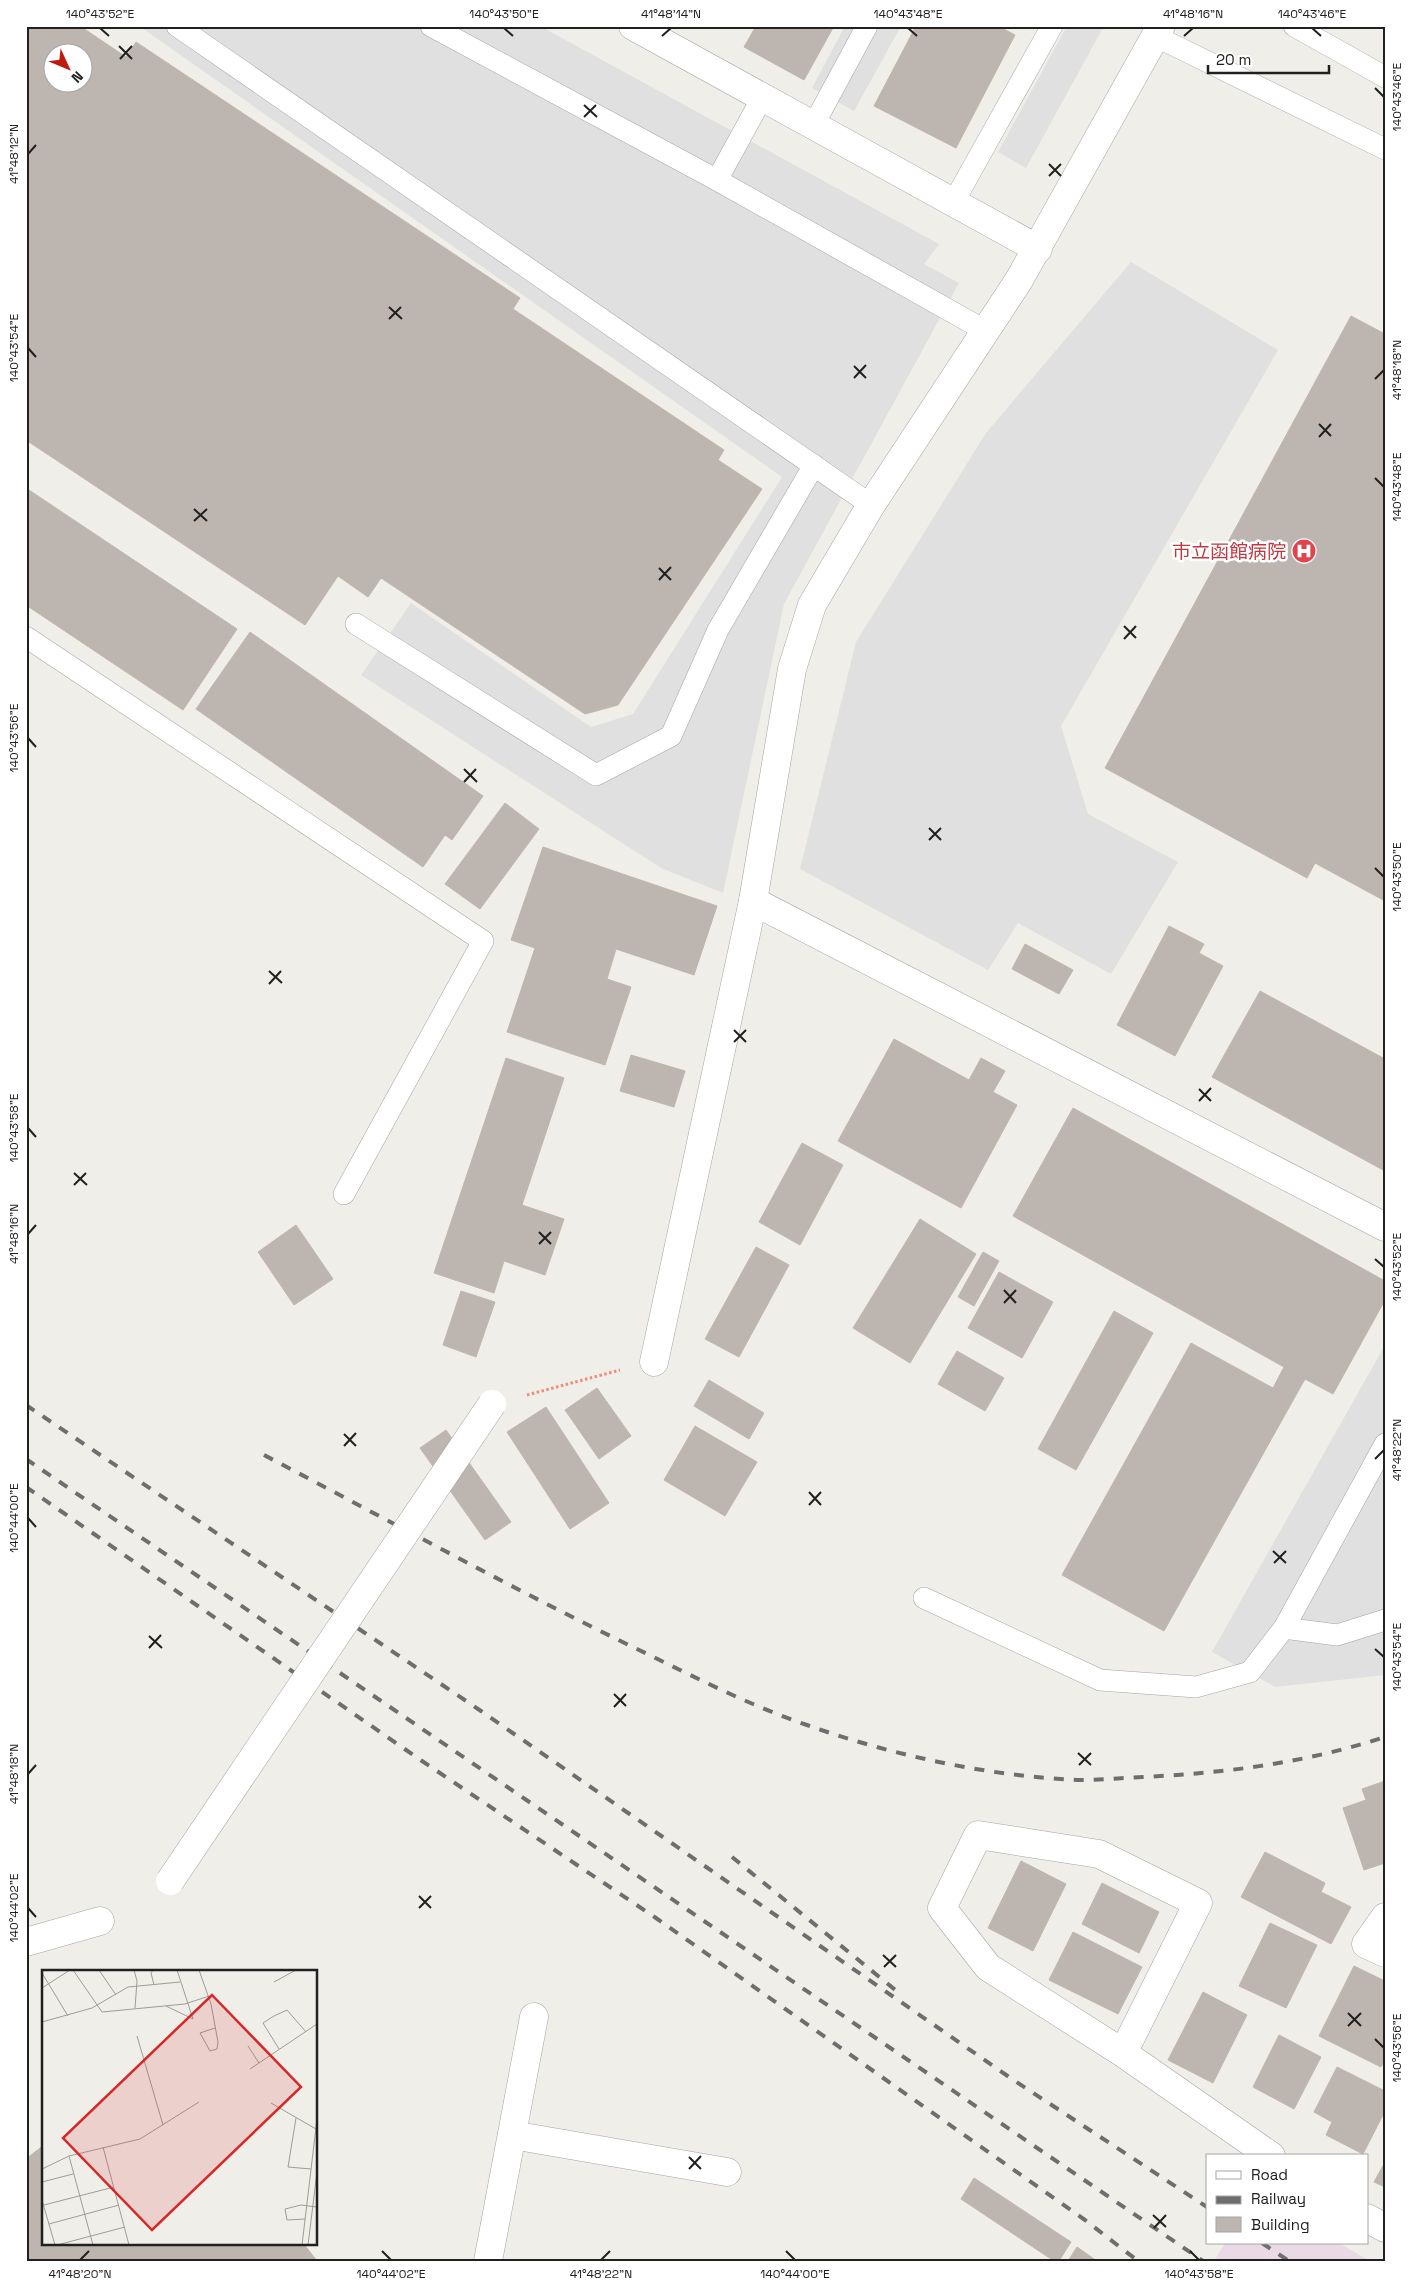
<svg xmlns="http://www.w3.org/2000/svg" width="1411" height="2287" font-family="'Space Grotesk','Noto Sans JP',sans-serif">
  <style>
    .industrial { fill: #e9dae5 }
    .parking { fill: #e0e0e0 }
    .building { fill: #bdb6b0; stroke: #c1b6ab; fill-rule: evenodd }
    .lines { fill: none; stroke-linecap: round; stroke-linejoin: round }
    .service-casing { stroke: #a4a4a4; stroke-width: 22 }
    .minor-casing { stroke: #a4a4a4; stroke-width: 29 }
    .tertiary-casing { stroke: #a4a4a4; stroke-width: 29 }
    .path { stroke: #ef8c79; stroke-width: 3; stroke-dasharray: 2.5 2.5; stroke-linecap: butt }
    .service { stroke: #fff; stroke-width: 21 }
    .minor { stroke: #fff; stroke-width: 28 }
    .tertiary { stroke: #fff; stroke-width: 28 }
    .rail { stroke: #6e6e6e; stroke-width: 4; stroke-dasharray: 10 10; stroke-linecap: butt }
    .pedestrian-bridge-casing { stroke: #a4a4a4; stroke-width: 29; stroke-linecap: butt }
    .pedestrian-bridge { stroke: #fff; stroke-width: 28 }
    .ticks { fill: none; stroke: #202020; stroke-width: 2 }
    .labels { text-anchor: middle; stroke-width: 5; stroke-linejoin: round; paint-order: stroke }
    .health-label { font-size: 19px; fill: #be3a42; stroke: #fff; text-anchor: end }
    .inset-road { fill: none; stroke: #9d9c98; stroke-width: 1 }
    .view { fill: #d62828; fill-opacity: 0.15; stroke: #d62828; stroke-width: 2.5 }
    .inset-edge { fill: none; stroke: #202020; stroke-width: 2.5 }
    .neatline { fill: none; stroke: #202020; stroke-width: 2 }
    .ticks-label { font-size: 12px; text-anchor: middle; fill: #202020 }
  </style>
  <rect width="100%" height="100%" fill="#f0eee8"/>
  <path class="industrial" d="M1225,2243H1339L1370,2261H1214Z"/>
  <g class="parking">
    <path d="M139,26H540L939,244L924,264L959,283L784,604L723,893L661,868L361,675L411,603L591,727L633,714L782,477Z"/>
    <path d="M845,26H901L854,111L812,88Z"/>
    <path d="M1067,26H1104L1026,168L998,152Z"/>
    <path d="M1131,262L1278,350L1061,726L1088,814L1178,862L1111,974L1018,923L988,970L800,869L856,642L986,433Z"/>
    <path d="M1385,1345V1675L1275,1687L1212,1652Z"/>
  </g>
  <g class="building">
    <path d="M26,26H80L126,57L136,42L520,298L513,309L724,450L718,460L762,489L618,705L585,714L381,578L368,597L338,576L305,625L26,440ZM52,52H82V82H52Z"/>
    <path d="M756,26H834L804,80L744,47Z"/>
    <path d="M916,26H998L1015,35L956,148L874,106Z"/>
    <path d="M1351,316L1385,334V901L1315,863L1307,878L1105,768Z"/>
    <path d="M26,488L237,629L183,710L26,605Z"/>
    <path d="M250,632L483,796L452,840L445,835L423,867L196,709Z"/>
    <path d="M505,803L539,829L480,909L445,884Z"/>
    <path d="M543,847L717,906L694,975L616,949L607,979L631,987L605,1065L507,1032L535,948L511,940Z"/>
    <path d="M1169,926L1204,944L1199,953L1223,966L1175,1056L1117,1025Z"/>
    <path d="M1025,944L1073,970L1059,994L1012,969Z"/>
    <path d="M1260,991L1385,1059V1171L1212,1077Z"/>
    <path d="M894,1039L969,1080L981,1058L1005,1071L993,1092L1017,1105L961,1208L838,1141Z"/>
    <path d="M631,1055L685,1071L674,1107L620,1091Z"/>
    <path d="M506,1058L564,1078L522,1205L564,1219L545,1275L504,1261L494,1293L434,1273Z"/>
    <path d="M1073,1108L1385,1281V1300L1333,1394L1305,1379L1164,1631L1062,1575L1191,1343L1273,1388L1284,1367L1013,1216Z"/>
    <path d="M802,1143L843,1165L800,1245L759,1222Z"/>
    <path d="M920,1219L976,1254L910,1363L853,1328Z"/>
    <path d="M296,1225L333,1279L294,1305L258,1252Z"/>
    <path d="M756,1247L789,1265L739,1357L705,1339Z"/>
    <path d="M983,1252L999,1261L974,1306L958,1297Z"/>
    <path d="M999,1272L1053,1302L1022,1358L968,1328Z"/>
    <path d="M461,1291L495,1302L476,1357L443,1345Z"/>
    <path d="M1114,1311L1153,1333L1076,1470L1038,1449Z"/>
    <path d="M957,1351L1004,1378L985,1411L938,1384Z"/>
    <path d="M709,1380L764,1413L749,1439L694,1406Z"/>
    <path d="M597,1388L631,1436L599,1459L565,1410Z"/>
    <path d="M546,1407L609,1503L570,1529L507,1432Z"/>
    <path d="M695,1426L757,1462L725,1516L664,1480Z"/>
    <path d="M446,1430L511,1522L485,1540L420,1448Z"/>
    <path d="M1385,1781V1863L1364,1870L1343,1808L1366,1800L1362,1789Z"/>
    <path d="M1265,1852L1325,1883L1321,1892L1351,1907L1331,1944L1241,1897Z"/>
    <path d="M1021,1861L1066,1884L1033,1951L988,1928Z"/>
    <path d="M1102,1883L1159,1912L1139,1953L1082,1924Z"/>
    <path d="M1270,1923L1317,1945L1286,2008L1239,1986Z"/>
    <path d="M1073,1932L1142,1967L1118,2014L1049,1980Z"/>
    <path d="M1354,1966L1385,1981V2060L1381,2067L1319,2036Z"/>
    <path d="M1203,1992L1247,2015L1213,2083L1168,2060Z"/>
    <path d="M1279,2035L1321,2057L1294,2109L1253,2087Z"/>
    <path d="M1337,2067L1385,2091V2111L1363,2154L1326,2135L1332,2122L1314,2112Z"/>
    <path d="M44,2145V2243H303L317,2261H26V2159Z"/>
    <path d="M1385,2162V2187L1374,2182Z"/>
    <path d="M974,2178L1071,2242L1059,2261H1054L961,2199Z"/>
    <path d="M1077,2247L1097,2261H1068Z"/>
  </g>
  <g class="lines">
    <defs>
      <g id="service">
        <path d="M177,26L871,505"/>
        <path d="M431,26L717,180L986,331"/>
        <path d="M1294,26L1385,77"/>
        <path d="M1155,36L1385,149"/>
        <path d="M813,126L867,26"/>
        <path d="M717,180L762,98"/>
        <path d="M953,203L1052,26"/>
        <path d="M356,624L596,775L671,736L718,630L814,465"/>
        <path d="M26,637L483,941L344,1194"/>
        <path d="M924,1598L1100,1680L1196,1687L1250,1672L1284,1628L1385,1444"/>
        <path d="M1284,1628L1337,1635L1385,1620"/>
      </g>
      <g id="minor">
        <path d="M753,901L1385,1227"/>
        <path d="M1385,1917L1366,1944L1385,1953"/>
        <path d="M26,1942L100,1921"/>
        <path d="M1123,2053L1198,1903L1099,1854L978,1835L942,1908L988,1967L1123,2053L1271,2156"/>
        <path d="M512,2135L727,2172"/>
        <path d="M1367,2218L1385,2228"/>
        <path d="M488,2261L534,2017"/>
      </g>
      <g id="tertiary">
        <path d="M633,26L1038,249"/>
        <path d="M654,1362L753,901L792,669L812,605L871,505L1019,280L1161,26"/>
      </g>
    </defs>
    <use href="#service" class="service-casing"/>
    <use href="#minor" class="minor-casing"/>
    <use href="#tertiary" class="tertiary-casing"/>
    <path class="path" d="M527,1395L620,1370"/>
    <use href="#service" class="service"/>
    <use href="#minor" class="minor"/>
    <use href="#tertiary" class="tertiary"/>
    <g class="rail">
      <path d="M26,1405L481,1711L1012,2079L1207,2207"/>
      <path d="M264,1455C388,1520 511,1588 637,1649C693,1676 748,1705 807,1725C891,1755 988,1776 1077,1780C1099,1780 1121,1778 1143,1777C1226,1773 1305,1763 1385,1737"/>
      <path d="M26,1459L1203,2261"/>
      <path d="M26,1487L422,1761L656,1918L1085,2220L1138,2261"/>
      <path d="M732,1857L899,1993"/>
      <path d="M1262,2243L1289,2261"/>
    </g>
    <defs>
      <path id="pedestrian-bridge" d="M170,1881L492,1404"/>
    </defs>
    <use href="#pedestrian-bridge" class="pedestrian-bridge-casing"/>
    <use href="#pedestrian-bridge" class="pedestrian-bridge"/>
  </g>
  <path class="ticks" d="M100,28L109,36M504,28L513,36M908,28L917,36M1312,28L1321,36M662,36L671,28M1184,36L1193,28M119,46L132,59M120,59L132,46M1375,88L1384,97M584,105L597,117M584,117L596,105M28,154L36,145M1049,164L1061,176M1049,176L1061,164M389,307L402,319M389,319L401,307M28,348L36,357M854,366L866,378M854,378L866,365M1375,379L1384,370M1319,424L1331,436M1319,437L1331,424M1375,478L1384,487M194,509L207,521M194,521L207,509M659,568L671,580M659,580L671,567M1124,626L1136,638M1124,639L1136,626M28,738L36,747M464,769L477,782M464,782L476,769M929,828L941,840M929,840L941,828M1375,868L1384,877M269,971L282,983M269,984L281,971M734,1030L746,1042M734,1042L746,1030M1199,1089L1211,1101M1199,1101L1211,1088M28,1128L36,1137M74,1173L87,1185M74,1185L86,1173M539,1232L551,1244M28,1234L36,1225M539,1244L551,1232M1375,1259L1384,1267M1004,1290L1016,1303M1004,1303L1016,1290M344,1434L356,1446M344,1446L356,1433M1375,1459L1384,1450M809,1492L821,1505M809,1505L821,1492M28,1518L36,1527M1273,1551L1286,1563M1274,1563L1286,1551M149,1636L162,1648M149,1648L161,1635M1375,1649L1384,1657M614,1694L626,1706M614,1707L626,1694M1078,1753L1091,1765M1079,1765L1091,1753M28,1774L36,1765M419,1896L431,1908M28,1908L36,1917M419,1908L431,1896M883,1955L896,1967M884,1967L896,1955M1348,2013L1361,2026M1348,2026L1361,2013M1375,2039L1384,2048M689,2157L701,2169M689,2169L701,2156M1153,2215L1166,2227M1154,2228L1166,2215M382,2251L391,2260M786,2251L795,2260M1190,2251L1199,2260M80,2260L89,2251M601,2260L610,2251"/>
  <defs>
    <symbol id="hospital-disc" viewBox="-11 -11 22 22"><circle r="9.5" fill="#e0444e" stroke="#fff"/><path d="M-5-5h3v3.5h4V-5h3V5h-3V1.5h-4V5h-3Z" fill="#fff"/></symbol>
  </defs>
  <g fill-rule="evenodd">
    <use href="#hospital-disc" x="1290" y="537" width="28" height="28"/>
  </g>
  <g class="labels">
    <g class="health-label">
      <text x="1286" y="558">市立函館病院</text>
    </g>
  </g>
  <g transform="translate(42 1970)">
    <rect width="275" height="275" fill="#f0eee8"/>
    <path class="inset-road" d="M31,0L60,42L143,34L167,26M57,0L74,25M92,0L95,11L93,38M111,0L109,3L112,15M157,0L169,34L176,72L175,79L168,81L158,63L173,58M0,3L26,46M232,12L254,0M0,18L28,0M124,36L151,49L135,0M0,52L50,38L86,17L138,12M95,66L121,155M206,76L217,93M237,79L221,53L232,46L245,40L264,62M208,99L275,54M229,133L274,159M254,148L246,197L269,199M61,177L87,275M27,186L51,275M0,199L27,186L98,169L157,132M0,212L31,204M0,230L13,275M2,235L72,217M263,249L245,250L243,239L259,235L275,237M7,254L77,235M15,275L83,257M260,275L275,149M266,275L275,202"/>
    <path class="view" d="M170,25L259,117L110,260L21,168Z"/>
    <rect width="275" height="275" class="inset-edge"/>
  </g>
  <rect width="1411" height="2287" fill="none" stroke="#ffffff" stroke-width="55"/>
  <rect x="1206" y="2154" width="162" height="90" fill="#ffffff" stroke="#a6a6a6"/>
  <rect x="1216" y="2171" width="25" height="8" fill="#ffffff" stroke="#a6a6a6"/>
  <text x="1251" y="2180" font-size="15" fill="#202020">Road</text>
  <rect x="1216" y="2196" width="25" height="8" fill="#6e6e6e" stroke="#a6a6a6"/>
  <text x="1251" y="2204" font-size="15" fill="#202020">Railway</text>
  <rect x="1216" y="2217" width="25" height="15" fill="#bdb6b0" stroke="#a6a6a6"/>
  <text x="1251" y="2230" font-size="15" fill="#202020">Building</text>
  <g transform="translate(68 68) rotate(134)"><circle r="24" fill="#ffffff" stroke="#a6a6a6"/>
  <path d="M0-4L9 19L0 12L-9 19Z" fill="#c11a10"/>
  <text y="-8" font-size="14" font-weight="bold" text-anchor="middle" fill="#202020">N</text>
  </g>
  <path d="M1208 65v8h121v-8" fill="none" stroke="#202020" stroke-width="2.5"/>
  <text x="1216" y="65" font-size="15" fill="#202020" stroke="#ffffff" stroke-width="4" paint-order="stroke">20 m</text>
  <rect x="28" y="28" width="1356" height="2232" class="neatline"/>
  <g class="ticks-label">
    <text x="100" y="18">140°43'52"E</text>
    <text x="504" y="18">140°43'50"E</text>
    <text x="671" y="18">41°48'14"N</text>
    <text x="908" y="18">140°43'48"E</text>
    <text x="1193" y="18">41°48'16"N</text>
    <text x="1312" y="18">140°43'46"E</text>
    <text transform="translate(1397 97) rotate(-90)" y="4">140°43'46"E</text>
    <text transform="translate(14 154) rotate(-90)" y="4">41°48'12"N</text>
    <text transform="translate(14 348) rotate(-90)" y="4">140°43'54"E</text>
    <text transform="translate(1397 370) rotate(-90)" y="4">41°48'18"N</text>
    <text transform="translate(1397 487) rotate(-90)" y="4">140°43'48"E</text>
    <text transform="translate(14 738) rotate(-90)" y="4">140°43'56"E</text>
    <text transform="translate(1397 877) rotate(-90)" y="4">140°43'50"E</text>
    <text transform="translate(14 1128) rotate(-90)" y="4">140°43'58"E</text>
    <text transform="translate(14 1234) rotate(-90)" y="4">41°48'16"N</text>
    <text transform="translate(1397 1267) rotate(-90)" y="4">140°43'52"E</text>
    <text transform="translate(1397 1450) rotate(-90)" y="4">41°48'22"N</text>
    <text transform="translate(14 1518) rotate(-90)" y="4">140°44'00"E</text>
    <text transform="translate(1397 1657) rotate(-90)" y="4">140°43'54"E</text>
    <text transform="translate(14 1774) rotate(-90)" y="4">41°48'18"N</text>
    <text transform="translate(14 1908) rotate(-90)" y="4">140°44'02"E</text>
    <text transform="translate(1397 2048) rotate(-90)" y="4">140°43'56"E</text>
    <text x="80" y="2278">41°48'20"N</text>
    <text x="391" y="2278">140°44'02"E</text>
    <text x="601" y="2278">41°48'22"N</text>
    <text x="795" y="2278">140°44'00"E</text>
    <text x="1199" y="2278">140°43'58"E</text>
  </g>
</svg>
